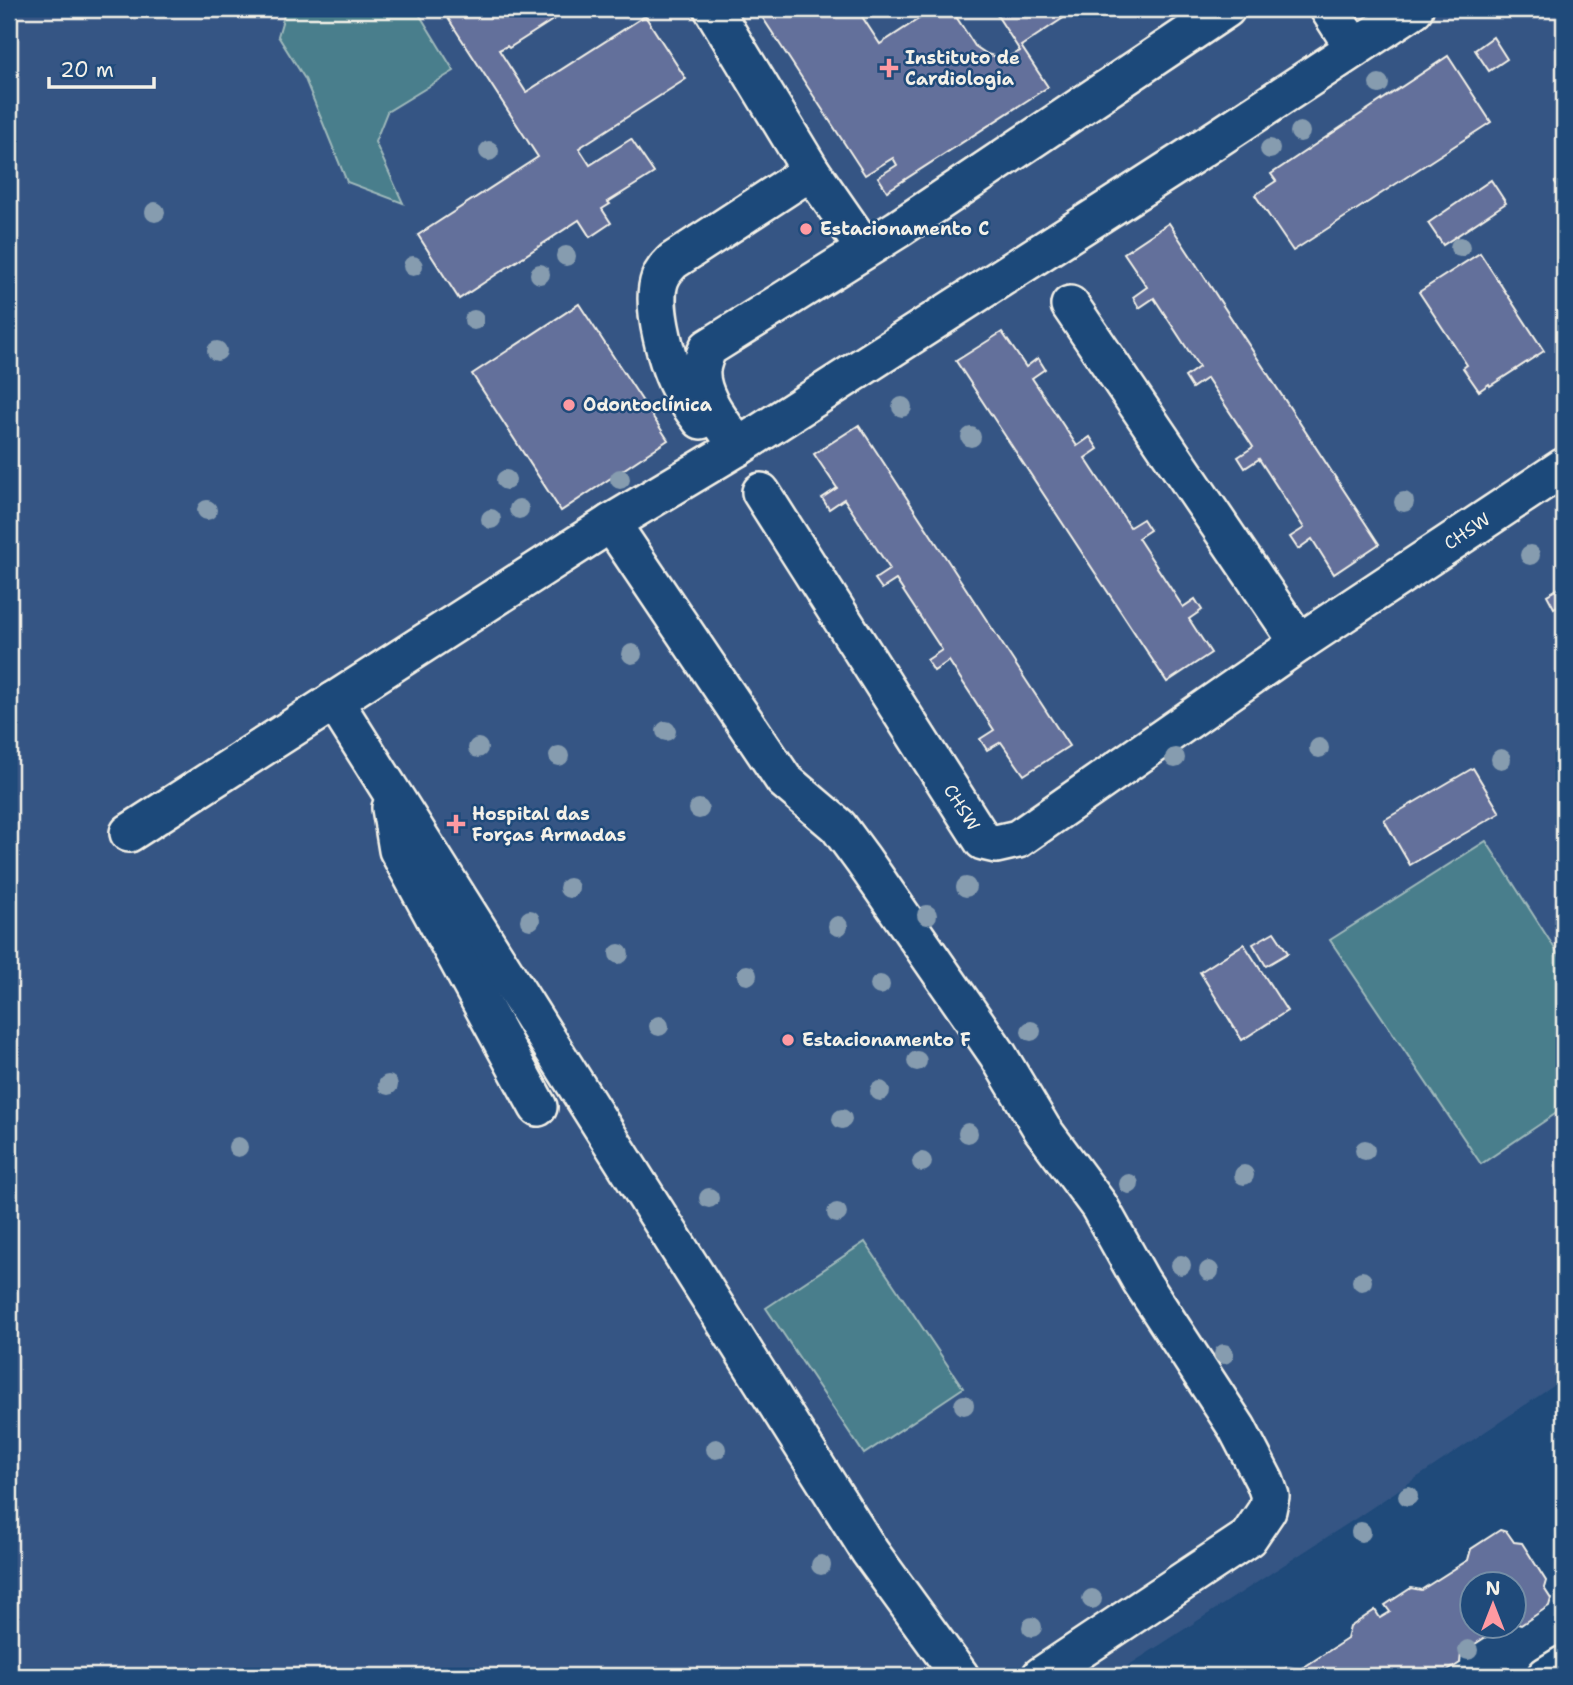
<svg xmlns="http://www.w3.org/2000/svg" width="1573" height="1685" font-family="'Shantell Sans',sans-serif">
  <style>
    .built { fill: #345584 }
    .green { fill: #497e8c; stroke: #9eb8ba; stroke-width: 2 }
    .building { fill: #64709b; stroke: #f4f1e8; stroke-width: 2 }
    .lines { fill: none; stroke-linecap: round; stroke-linejoin: round }
    .minor-casing { stroke: #f4f1e8; stroke-width: 42 }
    .minor { stroke: #1f4a7a; stroke-width: 37 }
    .tree { fill: #869caf }
    .poi-dot { fill: #ff9aa2; stroke: #1f4a7a; stroke-width: 2.5 }
    .labels { text-anchor: middle; stroke-width: 5; stroke-linejoin: round; paint-order: stroke }
    .poi-label { font-size: 18px; font-weight: bold; fill: #f4f1e8; stroke: #1f4a7a; text-anchor: start }
    .street-label { font-size: 18px; fill: #f4f1e8; stroke: #1f4a7a }
  </style>
  <rect width="100%" height="100%" fill="#1f4a7a"/>
  <filter id="ink" filterUnits="userSpaceOnUse"><feTurbulence type="fractalNoise" baseFrequency=".0143" numOctaves="2"/><feDisplacementMap in="SourceGraphic" scale="14" xChannelSelector="R" yChannelSelector="G"/><feConvolveMatrix kernelMatrix="1 2 1 2 8 2 1 2 1" color-interpolation-filters="sRGB"/></filter>
  <g filter="url(#ink)">
    <path class="built" d="M9,9H1564V1379L1355,1519L1112,1676H9Z"/>
    <g class="green">
      <path d="M286,9H416L454,71L387,112L375,142L403,203L347,182L305,79L278,36Z"/>
      <path d="M1486,841L1564,963V1108L1481,1164L1330,940Z"/>
      <path d="M865,1242L963,1388L864,1454L766,1308Z"/>
    </g>
    <g class="building">
      <path d="M442,9H570L509,48L507,46L499,50L526,92L645,16L686,79L579,148L590,165L631,139L654,173L608,202L610,204L602,209L611,223L590,237L579,220L459,299L418,235L538,157Z"/>
      <path d="M757,9H857L880,44L934,9H957L953,12L975,46L987,54L997,57L1010,56L1020,51L993,9H1077L1021,46L1048,87L887,191L878,177L897,165L893,158L865,175Z"/>
      <path d="M1493,37L1507,59L1489,71L1475,50Z"/>
      <path d="M1448,56L1491,122L1293,251L1255,195L1276,181L1271,174Z"/>
      <path d="M1564,176V196L1555,182Z"/>
      <path d="M1491,180L1506,203L1443,245L1428,223Z"/>
      <path d="M1169,223L1379,544L1334,574L1312,539L1298,549L1290,537L1304,528L1259,459L1245,468L1238,457L1253,447L1207,378L1192,388L1185,377L1199,367L1154,298L1139,308L1133,297L1147,287L1124,253Z"/>
      <path d="M1480,253L1544,351L1490,386L1489,384L1479,391L1463,368L1467,365L1419,292Z"/>
      <path d="M579,304L668,440L561,511L472,374Z"/>
      <path d="M1002,332L1026,367L1038,358L1045,369L1032,378L1077,446L1090,437L1098,449L1085,458L1130,527L1143,519L1150,530L1138,538L1183,607L1195,599L1202,610L1189,619L1211,653L1167,682L956,361Z"/>
      <path d="M859,425L1069,746L1024,775L1001,742L987,750L980,739L994,730L949,661L934,671L927,660L942,650L896,580L882,589L875,579L890,569L844,499L829,509L822,498L837,488L814,454Z"/>
      <path d="M1561,587L1564,593V602L1554,608L1547,595Z"/>
      <path d="M1473,768L1500,813L1410,865L1384,820Z"/>
      <path d="M1274,932L1288,953L1266,966L1253,944Z"/>
      <path d="M1244,944L1287,1011L1242,1040L1200,972Z"/>
      <path d="M1500,1530L1507,1532L1514,1542L1522,1543L1546,1581L1544,1588L1551,1599L1549,1606L1521,1625L1514,1623V1584H1472V1626H1503L1461,1653L1460,1663L1440,1676H1430L1429,1674L1425,1676H1273L1288,1667L1301,1669L1347,1639L1350,1627L1375,1610L1380,1618L1390,1612L1385,1605L1411,1588L1421,1590L1468,1560L1471,1549Z"/>
    </g>
    <g class="lines">
      <defs>
        <g id="minor">
          <path d="M713,9L811,171L865,249"/>
          <path d="M1329,9L1354,48"/>
          <path d="M1070,305L1299,643"/>
          <path d="M701,420C694,411 687,402 682,392C668,368 650,305 660,279C663,271 667,267 673,261L811,171"/>
          <path d="M738,447C724,425 699,397 701,370C702,362 705,355 708,348L898,229L1226,9"/>
          <path id="s1" d="M761,492L983,841L996,844L1018,839L1299,643L1564,467"/>
          <path d="M611,523L784,780L838,826L863,860L998,1055L1042,1129L1099,1206L1141,1281L1237,1428L1265,1482L1270,1496L1267,1510L1248,1538L1041,1676"/>
          <path d="M334,701L870,1552L960,1676"/>
          <path d="M391,808L398,850L538,1107"/>
          <path d="M129,833L611,523L738,447L1186,159L1414,9"/>
          <path d="M1546,1676L1564,1665"/>
        </g>
      </defs>
      <use href="#minor" class="minor-casing"/>
      <use href="#minor" class="minor"/>
    </g>
    <g class="tree">
      <circle cx="1379" cy="84" r="10"/>
      <circle cx="1300" cy="132" r="10"/>
      <circle cx="1270" cy="149" r="10"/>
      <circle cx="489" cy="151" r="10"/>
      <circle cx="155" cy="212" r="10"/>
      <circle cx="1460" cy="247" r="10"/>
      <circle cx="566" cy="256" r="10"/>
      <circle cx="413" cy="266" r="10"/>
      <circle cx="540" cy="274" r="10"/>
      <circle cx="474" cy="320" r="10"/>
      <circle cx="217" cy="351" r="10"/>
      <circle cx="902" cy="407" r="10"/>
      <circle cx="971" cy="437" r="10"/>
      <circle cx="620" cy="479" r="10"/>
      <circle cx="506" cy="480" r="10"/>
      <circle cx="1404" cy="502" r="10"/>
      <circle cx="519" cy="509" r="10"/>
      <circle cx="207" cy="510" r="10"/>
      <circle cx="491" cy="519" r="10"/>
      <circle cx="1530" cy="555" r="10"/>
      <circle cx="632" cy="654" r="10"/>
      <circle cx="666" cy="731" r="10"/>
      <circle cx="478" cy="748" r="10"/>
      <circle cx="1319" cy="748" r="10"/>
      <circle cx="559" cy="756" r="10"/>
      <circle cx="1175" cy="758" r="10"/>
      <circle cx="1501" cy="759" r="10"/>
      <circle cx="699" cy="809" r="10"/>
      <circle cx="966" cy="887" r="10"/>
      <circle cx="569" cy="888" r="10"/>
      <circle cx="927" cy="915" r="10"/>
      <circle cx="530" cy="920" r="10"/>
      <circle cx="838" cy="926" r="10"/>
      <circle cx="619" cy="954" r="10"/>
      <circle cx="747" cy="975" r="10"/>
      <circle cx="880" cy="985" r="10"/>
      <circle cx="659" cy="1026" r="10"/>
      <circle cx="1031" cy="1031" r="10"/>
      <circle cx="917" cy="1061" r="10"/>
      <circle cx="388" cy="1085" r="10"/>
      <circle cx="880" cy="1091" r="10"/>
      <circle cx="842" cy="1119" r="10"/>
      <circle cx="968" cy="1133" r="10"/>
      <circle cx="238" cy="1147" r="10"/>
      <circle cx="1365" cy="1150" r="10"/>
      <circle cx="922" cy="1162" r="10"/>
      <circle cx="1244" cy="1175" r="10"/>
      <circle cx="1129" cy="1184" r="10"/>
      <circle cx="709" cy="1198" r="10"/>
      <circle cx="837" cy="1213" r="10"/>
      <circle cx="1181" cy="1265" r="10"/>
      <circle cx="1209" cy="1271" r="10"/>
      <circle cx="1362" cy="1281" r="10"/>
      <circle cx="1224" cy="1354" r="10"/>
      <circle cx="964" cy="1405" r="10"/>
      <circle cx="716" cy="1449" r="10"/>
      <circle cx="1408" cy="1496" r="10"/>
      <circle cx="1361" cy="1532" r="10"/>
      <circle cx="821" cy="1565" r="10"/>
      <circle cx="1092" cy="1599" r="10"/>
      <circle cx="1032" cy="1627" r="10"/>
      <circle cx="1468" cy="1650" r="10"/>
    </g>
  </g>
  <g class="poi-dot">
    <path d="M885.5 57.5h7v7h7v7h-7v7h-7v-7h-7v-7h7z"/>
    <circle cx="806" cy="229" r="7"/>
    <circle cx="569" cy="405" r="7"/>
    <path d="M452.5 813.5h7v7h7v7h-7v7h-7v-7h-7v-7h7z"/>
    <circle cx="788" cy="1040" r="7"/>
  </g>
  <g class="labels">
    <g class="poi-label">
      <text x="905" y="64">Instituto de<tspan x="905" dy="21">Cardiologia</tspan></text>
      <text x="820" y="235">Estacionamento C</text>
      <text x="583" y="411">Odontoclínica</text>
      <text x="472" y="820">Hospital das<tspan x="472" dy="21">Forças Armadas</tspan></text>
      <text x="802" y="1046">Estacionamento F</text>
    </g>
    <g class="street-label">
      <text dy="6" stroke="none"><textPath href="#s1" startOffset="994">CHSW</textPath></text>
      <text dy="6" stroke="none"><textPath href="#s1" startOffset="374">CHSW</textPath></text>
    </g>
  </g>
  <rect width="1573" height="1685" fill="none" stroke="#1f4a7a" stroke-width="35"/>
  <rect x="18" y="18" width="1538" height="1650" fill="none" stroke="#f4f1e8" stroke-width="2.5" filter="url(#ink)"/>
  <g transform="translate(1493 1605)"><circle r="33" fill="#1f4a7a" stroke="#748da6" stroke-width="2"/>
  <path d="M0-5L12 26L0 18L-12 26Z" fill="#ff9aa2"/>
  <text y="-10" font-size="19" font-weight="bold" text-anchor="middle" fill="#f4f1e8">N</text>
  </g>
  <path d="M49 77v10h105v-10" fill="none" stroke="#f4f1e8" stroke-width="3.5"/>
  <text x="60" y="77" font-size="21" fill="#f4f1e8" stroke="#1f4a7a" stroke-width="5" paint-order="stroke">20 m</text>
</svg>
